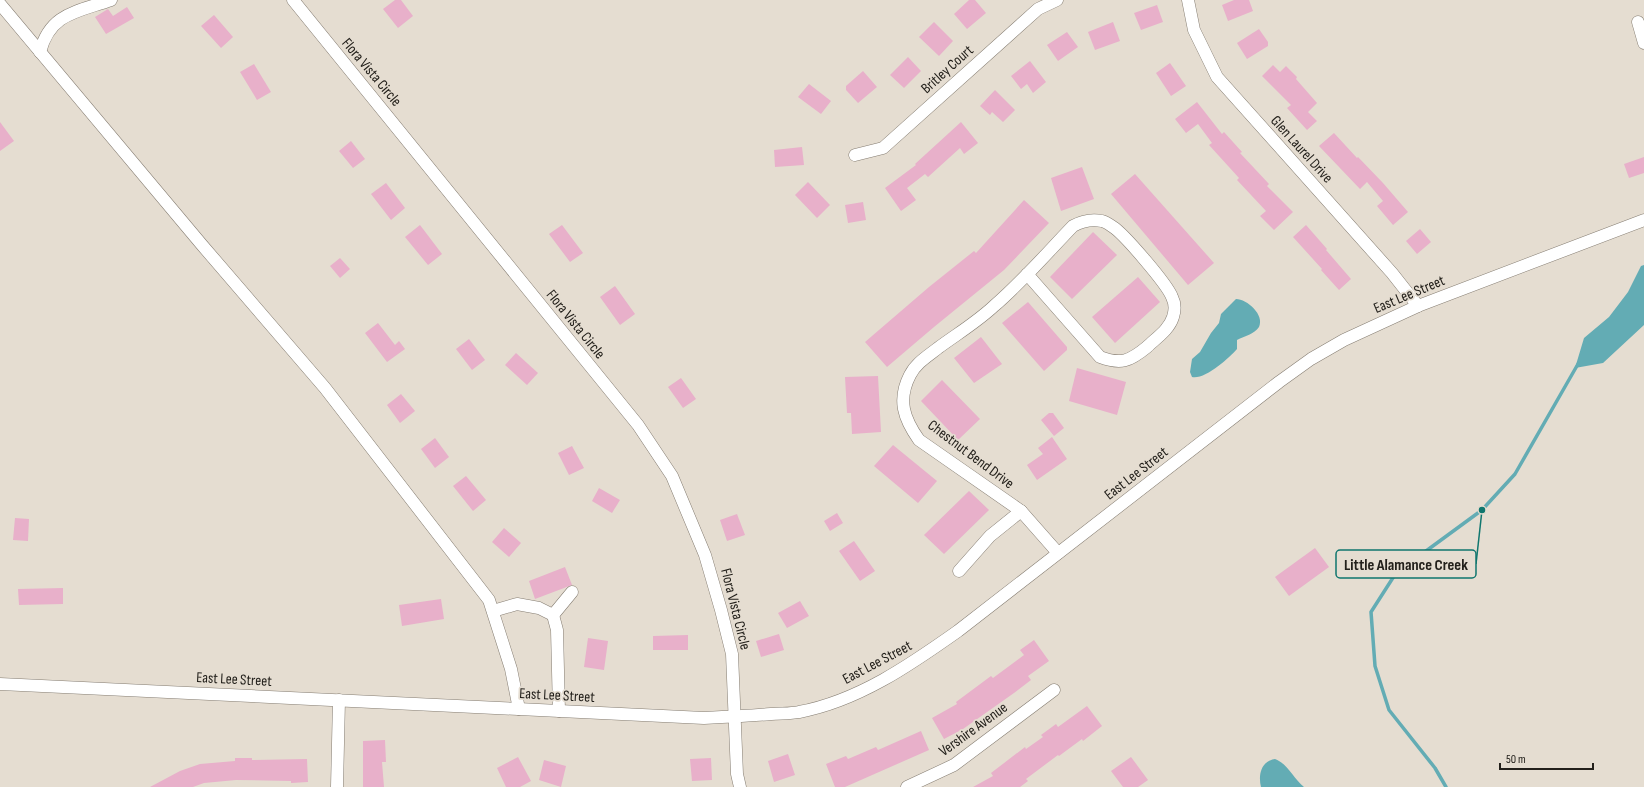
<svg xmlns="http://www.w3.org/2000/svg" width="1644" height="787" font-family="'Sofia Sans Condensed',sans-serif">
  <style>
    .water { fill: #63acb4 }
    .lines { fill: none; stroke-linecap: round; stroke-linejoin: round }
    .stream { stroke: #63acb4; stroke-width: 3.5 }
    .building { fill: #e8b0ca }
    .minor-casing { stroke: #857d72; stroke-width: 13 }
    .minor { stroke: #fff; stroke-width: 12 }
    .labels { text-anchor: middle; stroke-width: 3.5; stroke-linejoin: round; paint-order: stroke }
    .street-label { font-size: 15px; fill: #23201b; stroke: #e5ddd1 }
    .leader { fill: none; stroke: #0f766e; stroke-width: 1.5 }
    .callout-dot { fill: #0f766e; stroke: #e5ddd1; stroke-width: 1.5 }
    .callout { fill: #e5ddd1; stroke: #0f766e; stroke-width: 1.5 }
    .callout-label { font-size: 16px; text-anchor: middle; font-weight: bold; fill: #23201b }
  </style>
  <rect width="100%" height="100%" fill="#e5ddd1"/>
  <g class="water">
    <path d="M1644,265V325L1603,363L1575,368L1584,338L1609,317L1628,292L1641,266Z"/>
    <path d="M1236,299C1247,299 1265,315 1259,327C1254,334 1245,336 1237,340V349C1229,358 1205,380 1192,377L1190,372L1192,359L1200,352L1211,333L1219,323L1221,314Z"/>
    <path d="M1275,759C1288,764 1293,778 1304,787H1261C1258,775 1261,761 1275,759Z"/>
  </g>
  <g class="lines">
    <path class="stream" d="M1446,787L1435,768L1389,710L1375,666L1371,612L1396,573L1482,510L1515,474L1578,364"/>
  </g>
  <g class="building">
    <path d="M395,0H401L413,16L398,28L383,9Z"/>
    <path d="M969,0H975L986,13L967,29L954,14Z"/>
    <path d="M1234,0H1249L1253,11L1228,21L1222,5Z"/>
    <path d="M1157,5L1163,22L1141,30L1134,13Z"/>
    <path d="M127,7L134,18L106,34L95,17L108,9L113,16Z"/>
    <path d="M214,15L233,37L221,48L201,26Z"/>
    <path d="M934,22L953,41L939,56L919,37Z"/>
    <path d="M1113,22L1120,41L1095,50L1088,32Z"/>
    <path d="M1259,29L1268,42V46L1247,59L1237,43Z"/>
    <path d="M1067,32L1078,47L1058,61L1047,45Z"/>
    <path d="M908,57L921,71L904,88L890,75Z"/>
    <path d="M1030,61L1046,82L1033,93L1027,84L1021,89L1011,76Z"/>
    <path d="M1170,63L1186,86L1171,96L1156,73Z"/>
    <path d="M254,64L271,92L257,100L240,72Z"/>
    <path d="M1273,65L1280,72L1286,66L1297,77L1296,79L1317,103L1308,112L1317,121L1307,130L1287,108L1291,105L1262,76Z"/>
    <path d="M863,71L877,87L858,103L846,90V86Z"/>
    <path d="M809,84L831,101L821,114L798,97Z"/>
    <path d="M995,90L1015,110L1003,122L992,112L990,115L980,106Z"/>
    <path d="M1197,102L1222,134L1224,132L1242,152L1240,153L1269,184L1267,186L1293,212L1274,230L1260,216L1266,211L1237,180L1239,178L1209,145L1212,143L1198,124L1186,133L1175,119Z"/>
    <path d="M0,122L14,141L0,151Z"/>
    <path d="M961,122L978,143L964,154L960,148L928,177L925,174L907,188L916,200L901,211L885,188L916,165L915,164Z"/>
    <path d="M1334,133L1357,158L1358,157L1383,183L1408,212L1393,225L1377,206L1383,201L1367,182L1360,189L1319,146Z"/>
    <path d="M351,141L365,159L353,168L339,151Z"/>
    <path d="M802,147L804,165L775,167L774,150Z"/>
    <path d="M1644,157V173L1629,178L1624,164Z"/>
    <path d="M1082,167L1094,199L1061,211L1051,178Z"/>
    <path d="M1135,174L1214,263L1188,285L1111,194Z"/>
    <path d="M808,182L830,205L817,218L795,195Z"/>
    <path d="M386,183L405,208L391,220L371,194Z"/>
    <path d="M1024,200L1049,223L1004,270L934,327L887,367L865,342L929,287L974,251L976,253Z"/>
    <path d="M863,202L866,220L848,223L845,205Z"/>
    <path d="M420,225L442,254L428,265L405,237Z"/>
    <path d="M562,225L583,253L570,262L549,234Z"/>
    <path d="M1306,225L1327,249L1326,250L1351,279L1339,290L1321,270L1322,269L1293,237Z"/>
    <path d="M1420,229L1431,242L1417,254L1406,241Z"/>
    <path d="M1093,232L1117,255L1072,299L1050,277Z"/>
    <path d="M340,258L350,269L340,278L330,266Z"/>
    <path d="M1138,277L1160,302L1115,343L1092,317Z"/>
    <path d="M615,286L635,314L620,325L600,297Z"/>
    <path d="M1028,302L1067,347V350L1044,371L1002,323Z"/>
    <path d="M378,323L395,345L399,341L405,349L387,362L365,333Z"/>
    <path d="M981,337L1002,364L974,383L954,358Z"/>
    <path d="M469,339L485,360L472,370L456,349Z"/>
    <path d="M516,353L538,373L527,385L505,365Z"/>
    <path d="M1077,368L1126,382L1117,415L1069,401Z"/>
    <path d="M878,376L881,432L852,434L851,413H847L845,377Z"/>
    <path d="M681,378L696,399L683,408L668,387Z"/>
    <path d="M942,380L980,419L958,440L921,401Z"/>
    <path d="M401,394L415,411L400,423L387,405Z"/>
    <path d="M1049,413H1053L1064,428L1054,436L1041,420Z"/>
    <path d="M1052,437L1067,459L1037,480L1027,465L1043,454L1038,448Z"/>
    <path d="M435,438L449,457L435,468L421,449Z"/>
    <path d="M893,445L937,481L918,503L874,466Z"/>
    <path d="M572,446L584,468L569,475L558,453Z"/>
    <path d="M466,476L486,500L473,511L453,486Z"/>
    <path d="M599,488L620,500L612,513L592,501Z"/>
    <path d="M969,491L989,510L944,554L924,535Z"/>
    <path d="M837,513L843,523L830,531L824,521Z"/>
    <path d="M737,514L745,535L727,541L720,520Z"/>
    <path d="M15,518L29,519L28,541L13,540Z"/>
    <path d="M504,528L521,543L509,557L492,542Z"/>
    <path d="M854,541L875,571L860,581L839,551Z"/>
    <path d="M1315,548L1329,567L1289,596L1275,577Z"/>
    <path d="M565,567L572,585L535,599L529,581Z"/>
    <path d="M63,588V604L19,605L18,589Z"/>
    <path d="M441,599L444,619L402,626L399,605Z"/>
    <path d="M800,601L809,616L787,628L778,613Z"/>
    <path d="M779,634L784,650L761,657L756,641Z"/>
    <path d="M688,635V650H653V636Z"/>
    <path d="M588,638L608,641L604,670L584,667Z"/>
    <path d="M1034,640L1049,661L1028,676L1031,680L1014,693L963,729L944,739L932,718L957,704L956,702L991,676L993,678L1024,655L1020,650Z"/>
    <path d="M1087,706L1102,726L1083,741L1082,739L1059,756L1058,755L1026,779L1028,781L1020,787H973L993,776L991,773L1025,747L1026,749L1043,737L1041,735L1056,724L1058,727Z"/>
    <path d="M921,731L929,750L845,787H835L826,764L846,756L848,759L876,747L878,750Z"/>
    <path d="M385,740L386,762H382L384,787H363V741Z"/>
    <path d="M788,754L795,775L774,782L768,761Z"/>
    <path d="M518,757L531,781L520,787H506L497,768Z"/>
    <path d="M1131,757L1148,780L1138,787H1123L1111,771Z"/>
    <path d="M235,758H252V760L307,759L308,782L291,783V781L236,780L204,783L193,787H150L180,771L200,764L235,761Z"/>
    <path d="M711,758L712,780L692,781L690,759Z"/>
    <path d="M544,760L566,766L561,787L539,780Z"/>
  </g>
  <g class="lines">
    <defs>
      <g id="minor">
        <path d="M293,0L638,425L672,476L705,555L721,610L732,654L737,774L740,787"/>
        <path d="M1188,0L1194,30L1217,77L1392,273L1418,306"/>
        <path d="M0,4L202,245L325,388L489,600L511,669L519,709"/>
        <path d="M1638,22L1644,43"/>
        <path d="M40,52C50,13 77,12 111,0"/>
        <path d="M855,155L883,148L1038,9L1057,0"/>
        <path d="M1027,274L1100,357C1121,365 1130,361 1147,347C1156,338 1169,330 1173,317C1175,311 1175,303 1172,297C1167,284 1124,234 1113,227C1110,225 1106,222 1102,221C1092,219 1082,221 1073,226C1047,253 1022,282 994,306C977,322 957,334 938,348C928,356 916,363 910,375C897,400 904,419 919,440L1021,511L1058,553"/>
        <path d="M959,571L990,536L1021,511"/>
        <path d="M493,611L517,604L539,608L553,615L557,630L559,711"/>
        <path d="M553,615L572,592"/>
        <path d="M0,684L704,718C727,717 749,716 771,714C780,713 790,714 799,712C858,701 910,665 958,631L1279,382L1311,359L1344,340L1418,306L1644,220"/>
        <path d="M337,787L339,700"/>
        <path d="M907,787L954,765L1054,690"/>
      </g>
    </defs>
    <use href="#minor" class="minor-casing"/>
    <use href="#minor" class="minor"/>
  </g>
  <g class="labels">
    <g class="street-label">
      <text transform="translate(947 69) rotate(-42)" y="5">Britley Court</text>
      <text transform="translate(372 72) rotate(50)" y="5">Flora Vista Circle</text>
      <text transform="translate(1302 149) rotate(48)" y="5">Glen Laurel Drive</text>
      <text transform="translate(1409 294) rotate(-23)" y="5">East Lee Street</text>
      <text transform="translate(576 324) rotate(51)" y="5">Flora Vista Circle</text>
      <text transform="translate(971 454) rotate(37)" y="5">Chestnut Bend Drive</text>
      <text transform="translate(1136 473) rotate(-38)" y="5">East Lee Street</text>
      <text transform="translate(736 609) rotate(76)" y="5">Flora Vista Circle</text>
      <text transform="translate(877 662) rotate(-28)" y="5">East Lee Street</text>
      <text transform="translate(234 679) rotate(3)" y="5">East Lee Street</text>
      <text transform="translate(557 695) rotate(3)" y="5">East Lee Street</text>
      <text transform="translate(973 729) rotate(-36)" y="5">Vershire Avenue</text>
    </g>
  </g>
  <path class="leader" d="M1482 510L1476 564"/>
  <circle class="callout-dot" cx="1482" cy="510" r="4"/>
  <rect class="callout" x="1336" y="550" width="140" height="28" rx="4"/>
  <g class="callout-label">
    <text x="1406" y="570">Little Alamance Creek</text>
  </g>
  <path d="M1500 763v6h93v-6" fill="none" stroke="#23201b" stroke-width="2"/>
  <text x="1506" y="763" font-size="12" fill="#23201b" stroke="#e5ddd1" stroke-width="3" paint-order="stroke">50 m</text>
</svg>
